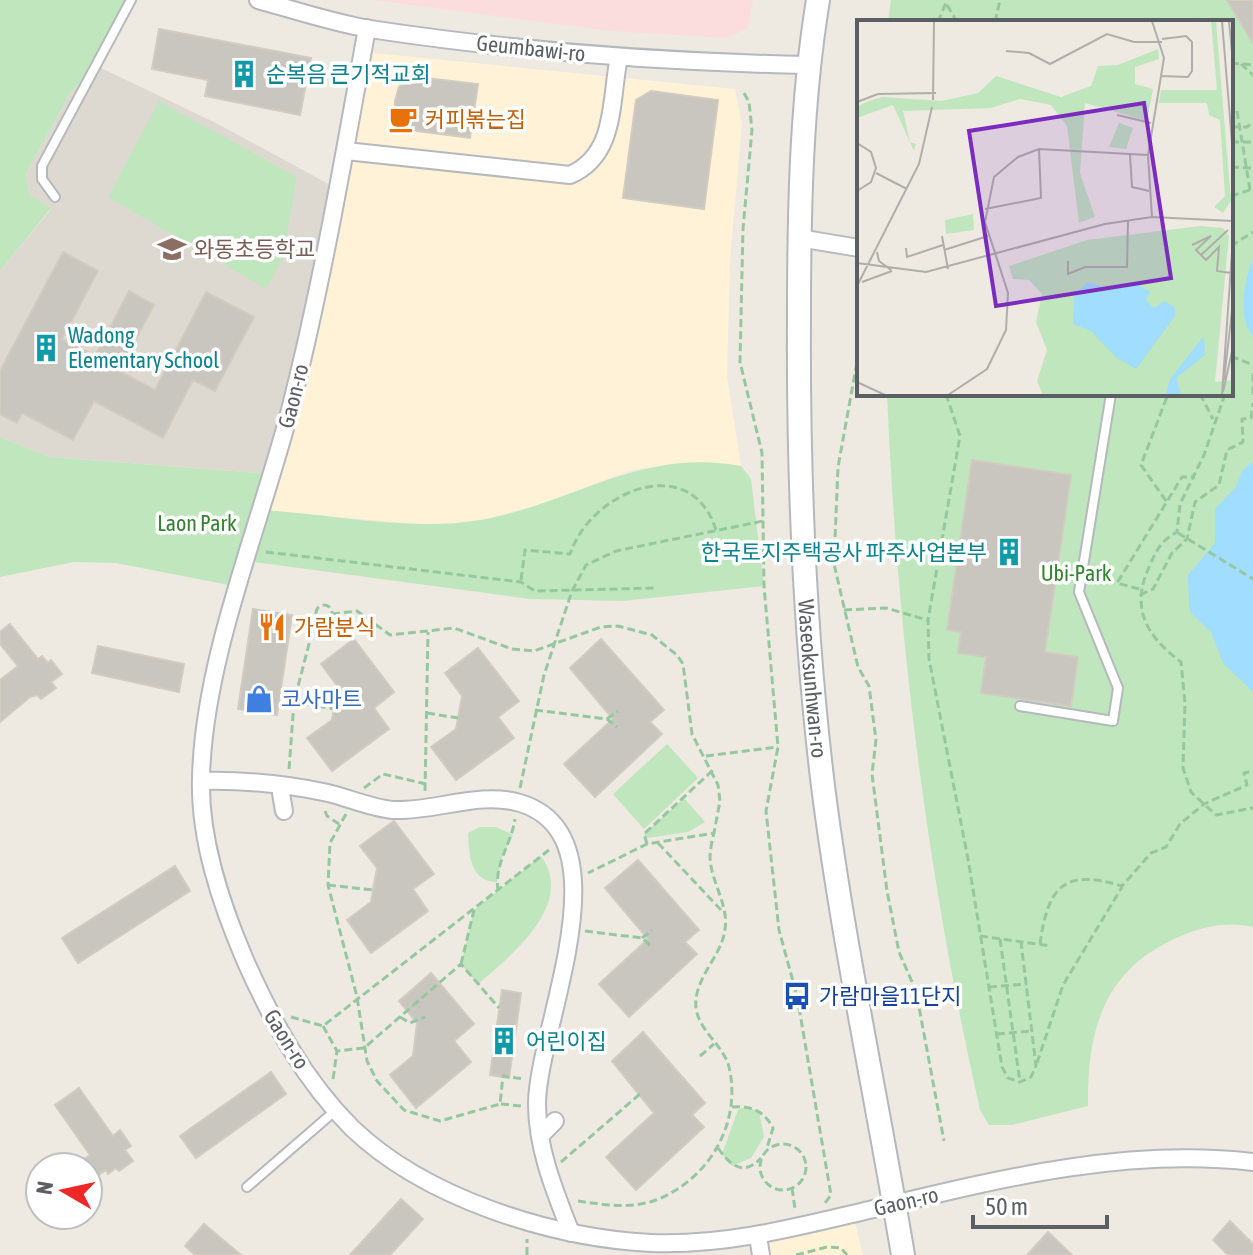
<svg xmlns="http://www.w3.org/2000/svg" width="1253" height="1255" font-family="'Asap Condensed','Noto Sans KR',sans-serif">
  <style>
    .commercial { fill: #fff2d6 }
    .education { fill: #ded9d0 }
    .medical { fill: #fcdddd }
    .green { fill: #c0e6bd }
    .water { fill: #a1ddff }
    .building { fill: #c9c5bf; stroke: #d2cbc0; stroke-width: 2 }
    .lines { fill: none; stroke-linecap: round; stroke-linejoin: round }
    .lane-casing { stroke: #b5b9bd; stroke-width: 12 }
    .street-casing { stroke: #b5b9bd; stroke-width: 20 }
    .secondary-casing { stroke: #b4b8bd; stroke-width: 26 }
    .path { stroke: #96c8a0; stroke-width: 3; stroke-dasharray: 8 4; stroke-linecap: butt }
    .lane { stroke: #fff; stroke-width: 8 }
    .street { stroke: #fff; stroke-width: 16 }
    .secondary { stroke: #fff; stroke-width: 22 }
    .labels { text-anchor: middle; stroke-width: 7; stroke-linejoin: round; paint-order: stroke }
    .street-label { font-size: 22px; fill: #5a5f63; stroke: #fff }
    .culture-label { font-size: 22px; fill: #0d838f; stroke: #fff; text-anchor: start }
    .food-label { font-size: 22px; fill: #c56008; stroke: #fff; text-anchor: start }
    .education-label { font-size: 22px; fill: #785e54; stroke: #fff; text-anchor: start }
    .park-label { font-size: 22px; fill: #348331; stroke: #fff }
    .shop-label { font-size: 22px; fill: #366cbe; stroke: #fff; text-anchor: start }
    .transit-label { font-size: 22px; fill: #164399; stroke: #fff; text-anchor: start }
    .inset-road { fill: none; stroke: #afaeab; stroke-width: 2 }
    .view { fill: #7b2cbf; fill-opacity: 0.15; stroke: #7b2cbf; stroke-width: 4 }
    .inset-edge { fill: none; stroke: #5a5f63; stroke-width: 4 }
  </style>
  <rect width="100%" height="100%" fill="#eeeae2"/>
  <g class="commercial">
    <path d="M363,52L735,89L742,124L730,259L727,376L741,466L666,465L632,470L535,506L485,519L437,526L261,510Z"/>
    <path d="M853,1214L863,1255H761L758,1236Z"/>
  </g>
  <path class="education" d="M97,66L216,123L338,189L271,474L50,457L0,437V271L51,209L29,194L26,173L71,92Z"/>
  <path class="medical" d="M372,0H753L748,28L726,38L610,31Z"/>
  <g class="green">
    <path d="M0,0H131L97,66L71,92L26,173L29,194L51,208L0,271Z"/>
    <path d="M891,0H1253V927C1228,921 1204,926 1181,936C1104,968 1087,1029 1088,1106L1012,1125H989L980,1110C927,875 897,634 887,394H1231V22H888Z"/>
    <path d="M159,101L297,177L283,258L266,289L108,197Z"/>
    <path d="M0,437L50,457L271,474L261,510C335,514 407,532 481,520C572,504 641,447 741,466L751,479L764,586L623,601L530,599L247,561L239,587L116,563L74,562L0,577Z"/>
    <path d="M667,744L698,778L644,829L613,794Z"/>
    <path d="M684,798L705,822L688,832L647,838L644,834Z"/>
    <path d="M480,827H496L513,835L502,857L497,882C470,882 469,854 468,833Z"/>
    <path d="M541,856C576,904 511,956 478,984L461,964L474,910Z"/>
    <path d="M745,1107L759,1111L764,1137L751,1158L732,1166L722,1154L738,1110Z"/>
  </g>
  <g class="water">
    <path d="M1253,258V337C1236,314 1245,281 1253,258Z"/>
    <path d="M1253,462V692L1223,663L1211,632L1191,613L1189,605L1188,575L1215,543V509L1236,487L1242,471Z"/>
  </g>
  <g class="building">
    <path d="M1227,0H1253V43L1239,20Z"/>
    <path d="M159,29L311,58L300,115L205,96L208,80L152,69Z"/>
    <path d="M409,76L478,84L470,138L402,129L395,117V101L399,87Z"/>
    <path d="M651,91L718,100L704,209L623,198L636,100Z"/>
    <path d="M63,252L98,271L62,339L95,356L129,291L154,305L119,371L155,390L206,292L254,317L215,391L193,380L163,438L94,401L73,440L22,413L17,423L0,414V371Z"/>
    <path d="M972,460L1071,475L1045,652L1078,657L1071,706L981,693L986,657L958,653L961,632L947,630Z"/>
    <path d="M253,609L292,615L277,715L238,709Z"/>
    <path d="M10,624L38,659L42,656L48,663L51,660L62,674L51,682L56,688L41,699L37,695L30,697L0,722V680L18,666L0,644V632Z"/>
    <path d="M354,639L394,692L374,708L389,729L332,771L307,738L332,720L338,687L321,664Z"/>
    <path d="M601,639L664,710L650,722L662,734L595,797L564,764L613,719L570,668Z"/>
    <path d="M98,646L184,664L179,692L92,673Z"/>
    <path d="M478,648L519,701L498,717L514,738L456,780L431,747L456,729L462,696L445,673Z"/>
    <path d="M394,821L434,874L413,889L428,911L371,953L347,920L371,902L373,890L377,868L360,846Z"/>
    <path d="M638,860L699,930L685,942L697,954L629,1017L599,984L648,939L605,888Z"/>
    <path d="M175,866L190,891L78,963L62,938Z"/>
    <path d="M431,973L474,1024L454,1041L471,1062L416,1108L390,1075L413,1056L417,1023L399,1001Z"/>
    <path d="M502,990L521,993L509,1078L490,1075Z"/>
    <path d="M643,1032L705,1103L692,1115L704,1127L636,1190L606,1157L654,1113L612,1061Z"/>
    <path d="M271,1072L286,1094L196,1158L180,1136Z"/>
    <path d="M79,1088L113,1136L120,1130L131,1146L125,1150L133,1161L119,1171L116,1168L108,1174L106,1170L88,1182V1167H73L90,1155L55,1105Z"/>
    <path d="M401,1199L423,1219L390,1255H350Z"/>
    <path d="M1230,1221L1253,1244V1255H1228L1213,1240Z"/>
    <path d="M204,1224L241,1255H195L185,1246Z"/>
    <path d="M1048,1232L1072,1255H1027Z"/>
  </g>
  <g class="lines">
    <defs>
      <g id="lane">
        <path d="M55,197L42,179V166L131,0"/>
        <path d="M1020,706L1113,721L1118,688L1079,592L1111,394"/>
        <path d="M247,1187L336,1110"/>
      </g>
      <g id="street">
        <path d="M258,0C295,10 333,23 370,29C515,51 661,62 807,65"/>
        <path d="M367,28C344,156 322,284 290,410C260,526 204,658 201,777C199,839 221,904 245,960C272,1021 304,1080 352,1128C425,1198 551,1238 651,1243C726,1246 797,1227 869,1210C995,1180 1123,1147 1253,1162"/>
        <path d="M346,151L570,175C617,155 610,100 619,57"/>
        <path d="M799,238L859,248"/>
        <path d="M201,781C242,780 287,784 328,793C349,798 371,808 393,810C434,812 479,791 520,803C629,836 537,1029 537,1104C537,1149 555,1192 571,1233"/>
        <path d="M280,787L284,811"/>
        <path d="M540,1136L555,1121"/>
        <path d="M758,1236L761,1255"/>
      </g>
      <g id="secondary">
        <path id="s1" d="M818,0C801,104 799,211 799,316C798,473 804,630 823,786C843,943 877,1099 903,1255"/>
      </g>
    </defs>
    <use href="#lane" class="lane-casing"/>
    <use href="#street" class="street-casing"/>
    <use href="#secondary" class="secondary-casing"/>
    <g class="path">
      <path d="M947,5L957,22"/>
      <path d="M938,22L947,0"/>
      <path d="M995,22L1000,0"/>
      <path d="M1194,22L1195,18"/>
      <path d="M1231,63L1253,65"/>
      <path d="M1241,64L1253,75"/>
      <path d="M744,93L749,102L752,130L743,229L740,362L762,453L764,586L778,747L766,811L779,930L797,996L831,1195L825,1203"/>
      <path d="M1237,111L1250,190"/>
      <path d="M1231,127H1247L1253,122"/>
      <path d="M1231,142H1253"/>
      <path d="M1231,167L1253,168"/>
      <path d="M1231,196L1253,189"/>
      <path d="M1231,246L1253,232"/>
      <path d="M859,351L838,467L834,564L858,667L869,686L876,740L872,774L887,891L899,952L916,991L944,1141"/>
      <path d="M1231,356L1253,365"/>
      <path d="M1253,374V396"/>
      <path d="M946,394L960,436L928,620L929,659L968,859L1002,1067L1008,1078L1020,1082L1031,1077L1036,1066L1021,942"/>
      <path d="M1200,394L1213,419"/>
      <path d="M1225,394L1204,455L1180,504L1177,532C1161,541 1157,549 1150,565C1130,607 1145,635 1181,662L1185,703L1183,768L1191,792L1216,815L1253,808"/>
      <path d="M1166,501L1141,465L1168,394"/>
      <path d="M1178,533L1253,579"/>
      <path d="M266,552L521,582L535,591L656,588"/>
      <path d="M521,580L525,550L570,554C591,491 691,450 716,530"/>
      <path d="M1139,589L1117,583L1182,477H1195"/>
      <path d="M1140,595L1153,589L1172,553L1187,539L1195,502L1219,485L1227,450L1243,442L1242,419L1251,418L1253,403"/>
      <circle cx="324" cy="613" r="8"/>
      <path d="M844,610L886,608L927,620"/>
      <path d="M332,614L357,611L390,635L454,628L512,649L534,651L601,627L618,626L652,635L677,655L683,664L692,734L718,785L720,801L714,833L647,844L588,873"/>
      <path d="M294,702L334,709"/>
      <path d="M535,710L607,719L617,727"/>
      <path d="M427,713L458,718"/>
      <path d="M607,719L618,711"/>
      <path d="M706,756L778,747"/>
      <path d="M289,769L294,702L316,617"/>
      <path d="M364,788L383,774L426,784"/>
      <path d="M520,788L544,675L572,591L586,565L616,551L763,521"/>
      <path d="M425,791L428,632"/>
      <path d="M325,811L327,816L339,824"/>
      <path d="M346,814L330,843L328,885L357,997L367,1061L377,1081L404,1110L440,1121L500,1104L503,1076L524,1079"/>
      <path d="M658,843L721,910"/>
      <path d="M647,844L644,834L713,770"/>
      <path d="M328,885L373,890"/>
      <path d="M498,891C494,864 511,845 515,819"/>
      <path d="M585,931L642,938L652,947"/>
      <path d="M980,936L1051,946"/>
      <path d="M642,938L652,930"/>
      <path d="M1000,939L1020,1082"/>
      <path d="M1040,944C1048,887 1063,868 1122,886L1151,853L1166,847L1180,824L1204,804L1247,785L1244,773L1253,771"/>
      <path d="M461,964L474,910"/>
      <path d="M989,987L1027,984"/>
      <path d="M291,1017L323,1026L549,850"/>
      <path d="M400,1017L410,1023L425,1017"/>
      <path d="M323,1026L337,1051L364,1048L461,964L499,1008"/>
      <path d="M997,1034L1032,1031"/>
      <path d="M700,1056L714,1044"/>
      <path d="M1037,1063L1063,985L1122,887"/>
      <path d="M333,1079L337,1051"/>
      <path d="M501,1104L521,1106"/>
      <path d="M732,1107C751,1105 764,1111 773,1128L767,1148"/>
      <circle cx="783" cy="1167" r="23"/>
      <path d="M718,1148C730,1165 743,1177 761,1158"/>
      <path d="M561,1162L640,1094"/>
      <path d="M792,1188L795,1209"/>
      <path d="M578,1201C603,1205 632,1209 656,1200C710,1179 742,1122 729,1067C724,1046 699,1031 696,1008C693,978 722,957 725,929C729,906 711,881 710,858C710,850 712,841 714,833"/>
      <path d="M527,1255V1239"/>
      <path d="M796,1255L827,1247L841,1248L847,1255"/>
    </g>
    <use href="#lane" class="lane"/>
    <use href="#street" class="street"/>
    <use href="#secondary" class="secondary"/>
  </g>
  <defs>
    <symbol id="building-bare" viewBox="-9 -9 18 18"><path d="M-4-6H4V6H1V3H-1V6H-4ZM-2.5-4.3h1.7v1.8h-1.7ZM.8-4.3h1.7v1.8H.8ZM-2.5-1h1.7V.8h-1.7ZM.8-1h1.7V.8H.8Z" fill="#0f9aa8" stroke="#fff" stroke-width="2.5" paint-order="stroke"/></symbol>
    <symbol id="cafe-bare" viewBox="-9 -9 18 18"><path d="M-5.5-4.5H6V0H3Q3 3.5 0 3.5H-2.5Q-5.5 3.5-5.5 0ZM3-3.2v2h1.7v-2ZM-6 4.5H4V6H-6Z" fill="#e8710a" stroke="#fff" stroke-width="2.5" paint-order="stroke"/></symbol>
    <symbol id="school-bare" viewBox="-9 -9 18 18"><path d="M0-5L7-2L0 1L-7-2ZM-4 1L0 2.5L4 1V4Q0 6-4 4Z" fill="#8d6e63" stroke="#fff" stroke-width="2.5" paint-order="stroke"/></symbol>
    <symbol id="restaurant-bare" viewBox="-9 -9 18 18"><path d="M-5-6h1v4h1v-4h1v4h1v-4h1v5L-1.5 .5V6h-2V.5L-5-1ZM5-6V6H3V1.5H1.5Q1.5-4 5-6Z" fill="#e8710a" stroke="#fff" stroke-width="2.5" paint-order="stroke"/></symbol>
    <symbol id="shop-bare" viewBox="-9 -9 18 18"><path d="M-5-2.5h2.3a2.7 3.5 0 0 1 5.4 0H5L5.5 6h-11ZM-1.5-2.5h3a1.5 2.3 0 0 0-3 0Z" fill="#3f7fe0" stroke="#fff" stroke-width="2.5" paint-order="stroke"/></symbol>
    <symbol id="bus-bare" viewBox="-9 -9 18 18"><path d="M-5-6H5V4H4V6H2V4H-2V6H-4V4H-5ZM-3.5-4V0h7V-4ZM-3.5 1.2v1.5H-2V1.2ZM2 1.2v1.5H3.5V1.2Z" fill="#1a4fb4" stroke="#fff" stroke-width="2.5" paint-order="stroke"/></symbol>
  </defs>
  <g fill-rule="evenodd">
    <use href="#building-bare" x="224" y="54" width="40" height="40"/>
    <use href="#cafe-bare" x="383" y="99" width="40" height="40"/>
    <use href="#school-bare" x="152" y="229" width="40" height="40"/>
    <use href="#building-bare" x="26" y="328" width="40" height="40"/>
    <use href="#building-bare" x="989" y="532" width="40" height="40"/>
    <use href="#restaurant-bare" x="252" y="607" width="40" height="40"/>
    <use href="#shop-bare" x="239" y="679" width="40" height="40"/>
    <use href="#bus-bare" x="777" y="976" width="40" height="40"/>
    <use href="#building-bare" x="484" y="1021" width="40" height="40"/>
  </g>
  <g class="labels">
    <g class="street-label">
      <text transform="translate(531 48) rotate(6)" y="8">Geumbawi-ro</text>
      <text transform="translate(293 396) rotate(-76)" y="8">Gaon-ro</text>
      <text dy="8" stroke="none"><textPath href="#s1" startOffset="680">Waseoksunhwan-ro</textPath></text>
      <text transform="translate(287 1039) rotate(58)" y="8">Gaon-ro</text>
      <text transform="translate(906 1201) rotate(-13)" y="8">Gaon-ro</text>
    </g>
    <g class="culture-label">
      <text x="266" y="82">순복음 큰기적교회</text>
      <text x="68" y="343">Wadong<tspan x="68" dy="25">Elementary School</tspan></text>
      <text x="987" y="560" text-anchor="end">한국토지주택공사 파주사업본부</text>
      <text x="526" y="1049">어린이집</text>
    </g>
    <g class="food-label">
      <text x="425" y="127">커피볶는집</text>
      <text x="294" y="635">가람분식</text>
    </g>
    <g class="education-label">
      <text x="194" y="257">와동초등학교</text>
    </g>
    <g class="park-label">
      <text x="197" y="531">Laon Park</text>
      <text x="1076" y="581">Ubi-Park</text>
    </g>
    <g class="shop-label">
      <text x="281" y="707">코사마트</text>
    </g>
    <g class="transit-label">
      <text x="819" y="1004">가람마을11단지</text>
    </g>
  </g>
  <g transform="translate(857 20)">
    <rect width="376" height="376" fill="#eeeae2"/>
    <path d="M354,1H359L374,181L366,193L357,187L368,176L363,100L352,95L350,83H302L304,70H360ZM301,29L302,39L278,47V64L296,69L290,101L228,83L223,153L238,197L222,203L210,106L194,85L163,79L134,88L46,91L53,122L59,124L57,131L36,85L0,98V87L9,82L25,77L85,81L121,73L139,56L204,77L234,66L241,46L261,45ZM262,103L276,108L269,129L252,127ZM116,194L117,210L89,214L88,200ZM343,206L366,208L372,216L358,362L376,360V375H186L180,361L190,330L179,302L185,274L172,260L156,259L152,246L230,220Z" fill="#c0e6bd"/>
    <path d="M231,262L251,269L278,263L293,272L289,280L297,288L308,281L318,288V296L279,349L260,338L234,311L216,304L217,275ZM347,316L348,335L319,358L324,375H309L313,359Z" fill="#a1ddff"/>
    <path class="inset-road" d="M295,1L307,38L291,135L295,197M365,1L376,135M372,1L376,43M149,31L172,33L193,44L250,14L277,22H305M304,56L331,57L335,51V22L329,16L305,19M76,80L77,1M0,82L21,74L79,73M260,95L294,103M0,123L14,132L19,148L14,162L0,171M273,135L275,167L292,171M19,153L50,169M128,189L184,178L182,129M85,216L91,249M335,225L354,216L339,230L344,235M49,228L50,237L86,225M87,230L131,216M20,232L22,241L34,250M344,235L349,240L362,227L360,251L374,253M344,235L371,210M211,241V254L228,247H270L271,200M0,243L69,252L248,204L295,197L376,201M5,262L35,251M0,266L62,144L75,87M367,360L376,282M0,362L28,375M366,372L376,327M91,375L130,349L149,310L151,273L128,202L137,157L161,137L182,129L291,135M365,375L376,218"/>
    <path class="view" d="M287,83L314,258L139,286L112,111Z"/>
    <rect width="376" height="376" class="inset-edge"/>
  </g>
  <g transform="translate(64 1191) rotate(279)"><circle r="38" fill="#ffffff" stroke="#bdbfc1" stroke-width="2"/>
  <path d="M0-6L14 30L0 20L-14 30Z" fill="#ee2727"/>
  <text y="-12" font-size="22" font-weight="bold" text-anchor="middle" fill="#5a5f63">N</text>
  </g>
  <path d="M973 1215v12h134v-12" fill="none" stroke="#5a5f63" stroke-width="4"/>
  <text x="985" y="1215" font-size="24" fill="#5a5f63" stroke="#ffffff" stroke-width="6" paint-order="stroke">50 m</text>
</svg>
